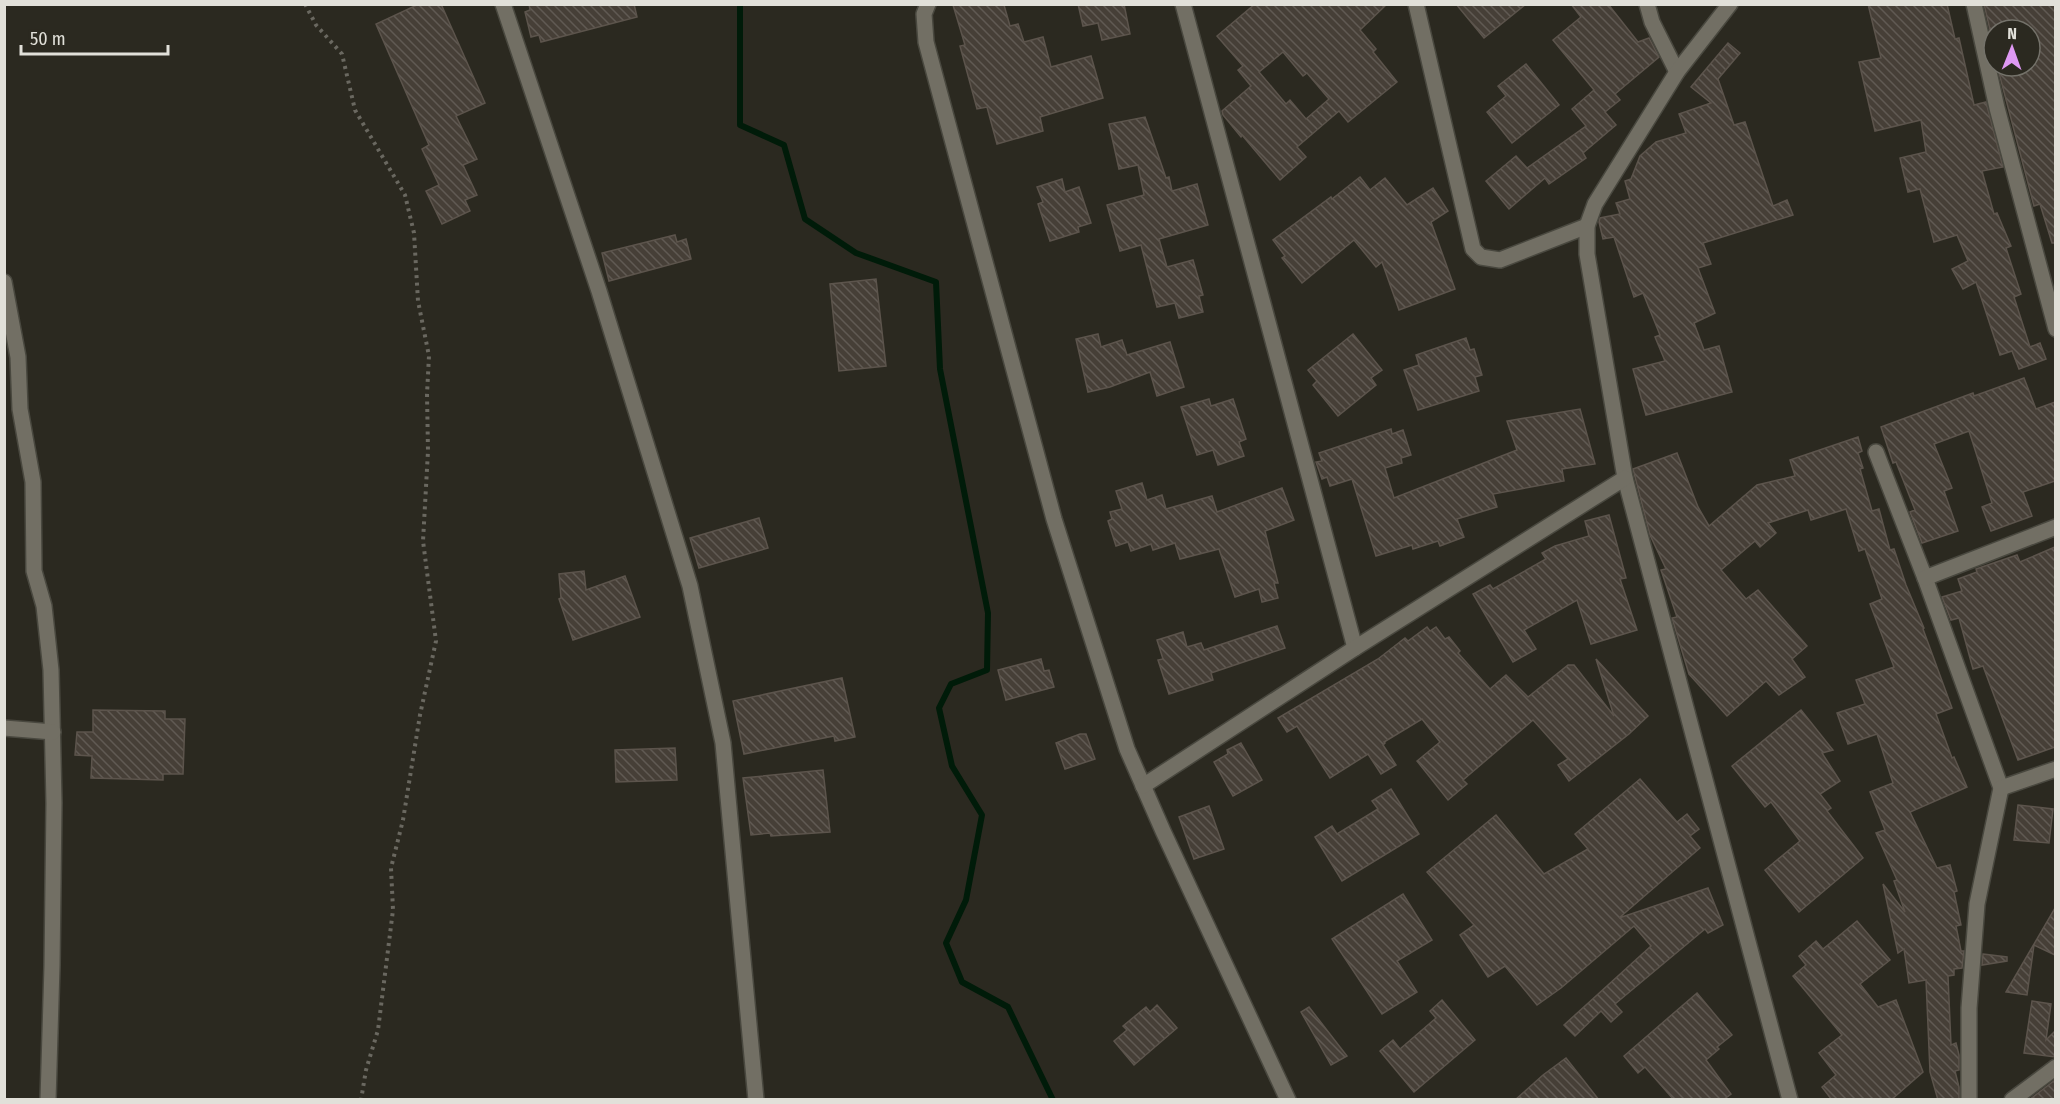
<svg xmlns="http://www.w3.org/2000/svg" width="2060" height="1104" font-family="'Fira Sans Condensed',sans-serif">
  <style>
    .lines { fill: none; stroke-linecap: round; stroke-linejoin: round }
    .stream { stroke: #001b09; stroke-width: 6 }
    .building { fill: url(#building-back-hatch); stroke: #5c544c; stroke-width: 1.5; fill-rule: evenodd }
    .minor-casing { stroke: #49483f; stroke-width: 18 }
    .path { stroke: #6a6860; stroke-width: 4; stroke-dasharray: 3 4.5; stroke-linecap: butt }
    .minor { stroke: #726f64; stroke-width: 15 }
  </style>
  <defs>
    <pattern id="building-back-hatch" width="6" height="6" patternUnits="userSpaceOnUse" patternTransform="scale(1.5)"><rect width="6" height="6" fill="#463f37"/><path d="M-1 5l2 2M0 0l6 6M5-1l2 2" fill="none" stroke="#605a53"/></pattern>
  </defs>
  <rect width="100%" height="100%" fill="#2b2920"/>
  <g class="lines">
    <path class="stream" d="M740,4V125L784,145L805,219L856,253L936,282L940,369L988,613L987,670L951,684L939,708L952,766L982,815L966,900L946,943L962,982L1008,1007L1053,1100"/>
  </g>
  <g class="building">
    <path d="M419,4H441L485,103L456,116L477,159L463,165L477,195L465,200L470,211L442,224L426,191L439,185L422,149L429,145L376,24Z"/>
    <path d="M529,4H634L637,17L541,42L539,35L531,37L525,12L530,10Z"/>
    <path d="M1078,4H1124L1130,34L1102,40L1098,23L1083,26Z"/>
    <path d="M1255,4H1387L1360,30L1376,49L1373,52L1397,82L1348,122L1339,111L1297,147L1306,157L1280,180L1242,135L1241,137L1223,115L1222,111L1251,86L1238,70L1243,66L1217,36ZM1283,52L1303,76L1307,73L1329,99L1306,119L1290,100L1286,104L1259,72Z"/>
    <path d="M1456,4H1526L1484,38Z"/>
    <path d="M1571,4H1608L1638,42L1649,38L1659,57L1615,94L1620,100L1605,112L1616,125L1583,153L1586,158L1549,184L1545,178L1509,209L1486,181L1516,156L1527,168L1586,126L1572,109L1594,90L1553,40L1581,17Z"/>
    <path d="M1868,4H1947L1955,39L1959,38L1974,105L1986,102L2003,167L1982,171L1994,214L1997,213L2011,246L2006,248L2021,294L2014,297L2030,347L2040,343L2046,359L2019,369L2012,351L2000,355L1976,282L1963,289L1952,269L1968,261L1957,235L1934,242L1920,189L1908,192L1900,158L1926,152L1921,120L1875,131L1859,62L1881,58Z"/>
    <path d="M1984,4H2055V243H2052L2040,204L2034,206L1999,73L2030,66V30H1990Z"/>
    <path d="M953,5H1004L1010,26L1018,24L1024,42L1043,37L1051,67L1091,56L1103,98L1040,117L1043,131L997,144L987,107L977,109L960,46L965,45Z"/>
    <path d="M1728,43L1740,53L1718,79L1734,125L1745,122L1773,206L1787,200L1793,215L1703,243L1711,264L1698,268L1715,313L1694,323L1704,350L1719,346L1732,392L1646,415L1633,369L1665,361L1655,337L1660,335L1643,293L1634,297L1614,237L1603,239L1599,222L1600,218L1620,214L1616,203L1630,199L1625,181L1631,179L1640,156L1656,142L1686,133L1679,114L1711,103L1691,87Z"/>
    <path d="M1526,64L1559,105L1512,143L1487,112L1506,96L1498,86Z"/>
    <path d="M1145,117L1166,178L1169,177L1172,191L1197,184L1208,225L1159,239L1167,267L1193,260L1203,295L1199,296L1203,312L1179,318L1175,303L1157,307L1141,245L1120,251L1107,205L1144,195L1138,165L1119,169L1109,124Z"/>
    <path d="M1360,177L1370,190L1385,178L1407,205L1433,188L1448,211L1431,222L1455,289L1399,310L1382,262L1376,267L1354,240L1302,283L1282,258L1285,256L1273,240L1331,197L1332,199Z"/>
    <path d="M1062,179L1065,192L1079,187L1091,223L1078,227L1079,232L1050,241L1038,204L1043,202L1037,187Z"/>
    <path d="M675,235L677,242L686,239L691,259L609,281L602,253Z"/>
    <path d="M876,279L886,366L839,371L830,284Z"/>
    <path d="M1098,334L1101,347L1122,340L1127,355L1170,342L1184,387L1157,396L1150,372L1110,387L1088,392L1076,339Z"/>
    <path d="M1353,334L1382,370L1371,378L1376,385L1338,416L1313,385L1317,381L1308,370Z"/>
    <path d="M1466,338L1470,350L1474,349L1482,375L1475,377L1479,391L1418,410L1404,370L1419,365L1416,355Z"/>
    <path d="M2024,378L2036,409L2055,402V481L2023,492L2032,516L1991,531L1982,507L1992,503L1969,431L1934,444L1952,488L1944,491L1958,531L1922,543L1910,512L1915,510L1896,462L1893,463L1881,427L1973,393L1974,396Z"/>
    <path d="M1209,399L1211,406L1233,399L1246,439L1239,442L1244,456L1218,465L1213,450L1197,455L1181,407Z"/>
    <path d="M1580,409L1595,464L1562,469L1564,481L1493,494L1497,507L1457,519L1464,537L1440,546L1438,541L1413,549L1412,545L1376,556L1352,479L1330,486L1327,477L1322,479L1316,462L1322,461L1319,453L1391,429L1392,434L1403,430L1411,455L1401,458L1402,463L1385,468L1394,498L1517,450L1507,421Z"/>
    <path d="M1858,437L1862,451L1858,453L1863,468L1860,469L1872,511L1879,509L1890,550L1894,549L1906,585L1924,628L1923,629L1952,708L1936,714L1952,758L1954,757L1967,787L1910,812L1937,868L1950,865L1957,891L1954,892L1961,925L1956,926L1961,951H1964L1962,968L1954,969V975L1948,976L1951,1045L1956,1043L1959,1055V1070L1955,1071L1959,1087V1100H1938L1930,1072L1926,980L1909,983L1904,949L1898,953L1883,884L1905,912L1894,881L1897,880L1876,833L1885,830L1870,792L1893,783L1877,734L1848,744L1837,713L1865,704L1856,680L1894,667L1870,604L1882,599L1865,549L1859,551L1846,509L1811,520L1808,510L1768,523L1776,533L1760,547L1755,541L1721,570L1746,599L1758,590L1807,646L1792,659L1805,677L1779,695L1766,681L1727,716L1689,674L1672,618L1677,617L1661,570L1666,569L1650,535L1633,469L1677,453L1698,507L1709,526L1757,485L1795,476L1790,460Z"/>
    <path d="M1142,483L1147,500L1162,495L1166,509L1212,496L1217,512L1282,488L1294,520L1265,531L1278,583H1274L1278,598L1262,602L1259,589L1235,597L1219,549L1180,559L1175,543L1153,550L1151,544L1131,551L1128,542L1116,546L1108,521L1112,519L1110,512L1122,509L1116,491Z"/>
    <path d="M1609,515L1626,578L1620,579L1637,630L1591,644L1577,600L1524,630L1536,649L1513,662L1473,594L1490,585L1493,589L1546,559L1542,553L1555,546L1589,536L1585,521Z"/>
    <path d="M759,518L768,548L699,568L690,538Z"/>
    <path d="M2055,547V747L2018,760L1983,666L1973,669L1959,618L1951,620L1942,597L1962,591L1958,579L1977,572L1976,569L2017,555L2020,562Z"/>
    <path d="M584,571L586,590L625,576L640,617L573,640L559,599L561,598L559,574Z"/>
    <path d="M1277,626L1285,648L1211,673L1213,680L1169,694L1158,660L1163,659L1157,640L1183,632L1187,647L1201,643L1204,650Z"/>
    <path d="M1427,627L1430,631L1436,627L1445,639L1449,637L1460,651L1458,653L1490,689L1506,675L1528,697L1568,665H1574L1614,716L1596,659L1648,716L1629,734L1569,781L1558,765L1568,759L1533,720L1463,780L1467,784L1448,800L1417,761L1440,742L1422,719L1384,742L1385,743L1383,745L1396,765L1381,774L1368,754L1330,778L1297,726L1287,732L1278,718L1378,659L1405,638L1408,641Z"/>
    <path d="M1041,659L1044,671L1049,670L1054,687L1006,700L998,670Z"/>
    <path d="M842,678L855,737L835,741L834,736L744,754L733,701Z"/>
    <path d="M93,710L165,711V719H185L183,774H163V780L91,778L92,756L75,755L77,732H93Z"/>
    <path d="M1801,710L1833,750L1822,753L1840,781L1820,794L1831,808L1827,811L1863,858L1799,912L1765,870L1800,841L1771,802L1765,807L1732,766Z"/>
    <path d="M1080,734H1086L1095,759L1065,769L1056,743Z"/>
    <path d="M1241,743L1262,780L1233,796L1214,762L1228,754L1227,750Z"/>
    <path d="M675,748L677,780L616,782L615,750Z"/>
    <path d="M823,770L830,832L771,836L770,833L751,835L743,778Z"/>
    <path d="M1640,779L1677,822L1687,814L1699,829L1690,836L1700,848L1619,918L1708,888L1723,925L1708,933L1705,929L1615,1004L1622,1012L1611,1022L1601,1011L1575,1036L1564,1025L1651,946L1634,926L1561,988L1537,1005L1505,966L1488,977L1460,935L1474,925L1427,872L1496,815L1544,874L1588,849L1575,834Z"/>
    <path d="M1391,789L1419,834L1342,881L1315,837L1332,826L1337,834L1378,809L1372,801Z"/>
    <path d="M2018,805L2053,809L2049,843L2014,840Z"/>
    <path d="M1209,806L1224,849L1194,859L1179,817Z"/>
    <path d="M1403,894L1432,940L1397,961L1417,992L1382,1014L1332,939Z"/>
    <path d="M2055,908V955L2034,945L2027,995L2006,992Z"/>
    <path d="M1857,921L1890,960L1860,984L1878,1007L1896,1000L1923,1072L1891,1100H1832L1822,1087L1836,1075L1819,1053L1842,1035L1793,976L1806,965L1799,956L1816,941L1823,949Z"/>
    <path d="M1983,954L2007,957V961L1982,965Z"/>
    <path d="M1697,993L1732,1035L1717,1047L1719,1049L1706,1060L1731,1094L1723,1100H1674L1645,1067L1638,1073L1624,1056Z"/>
    <path d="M1442,1000L1475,1040L1414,1092L1380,1051L1393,1040L1400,1049L1436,1018L1430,1011Z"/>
    <path d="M2032,1001L2051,1004L2046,1040L2055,1031V1057L2024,1053Z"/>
    <path d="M1157,1005L1177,1028L1134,1065L1114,1041L1127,1030L1123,1026L1146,1007L1150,1012Z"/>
    <path d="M1309,1007L1347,1056L1331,1065L1301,1012Z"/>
    <path d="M1566,1058L1599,1100H1515L1543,1075Z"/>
    <path d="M2055,1080V1100H2029Z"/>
  </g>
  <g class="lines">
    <defs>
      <g id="minor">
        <path d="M503,4L599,291L690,586L723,743L756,1100"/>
        <path d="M928,4L924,14L926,42L1054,519L1127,749L1163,831L1288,1100"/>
        <path d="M1183,4L1355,648"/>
        <path d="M1416,4L1473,249L1481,257L1500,260L1587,226"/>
        <path d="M1647,4L1652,22L1677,72"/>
        <path d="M1730,4L1677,72L1595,204L1587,226V254L1625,478L1790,1100"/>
        <path d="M1974,4L1997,108L2056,329"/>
        <path d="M4,282L18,357L20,409L33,482L34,571L44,606L51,670L54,803L52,966L48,1100"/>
        <path d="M1876,452L1925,578L2001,788L1977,904L1969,1008V1100"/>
        <path d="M1925,578L2056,527"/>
        <path d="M4,728L53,732"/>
        <path d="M1143,786L1355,648L1625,478"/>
        <path d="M2001,788L2056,769"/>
        <path d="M2012,1100L2056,1067"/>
      </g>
    </defs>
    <use href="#minor" class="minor-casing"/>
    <path class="path" d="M305,4L316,25L342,54L355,110L405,195L414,233L418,301L429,356L427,394L428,451L423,541L436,641L420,715L403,820L391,868L393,910L378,1030L366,1070L361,1100"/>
    <use href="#minor" class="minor"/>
  </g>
  <rect width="2060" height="1104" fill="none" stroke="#e1e0d9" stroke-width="12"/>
  <g transform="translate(2012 48) rotate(1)"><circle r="28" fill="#2b2920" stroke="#74726a" stroke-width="1.5"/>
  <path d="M0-4.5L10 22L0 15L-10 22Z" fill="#de98f3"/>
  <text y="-9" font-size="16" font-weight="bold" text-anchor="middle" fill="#e1e0d9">N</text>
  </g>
  <path d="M21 45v9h147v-9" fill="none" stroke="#e1e0d9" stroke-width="3"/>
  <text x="30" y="45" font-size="18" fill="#e1e0d9" stroke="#2b2920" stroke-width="4.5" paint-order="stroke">50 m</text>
</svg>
